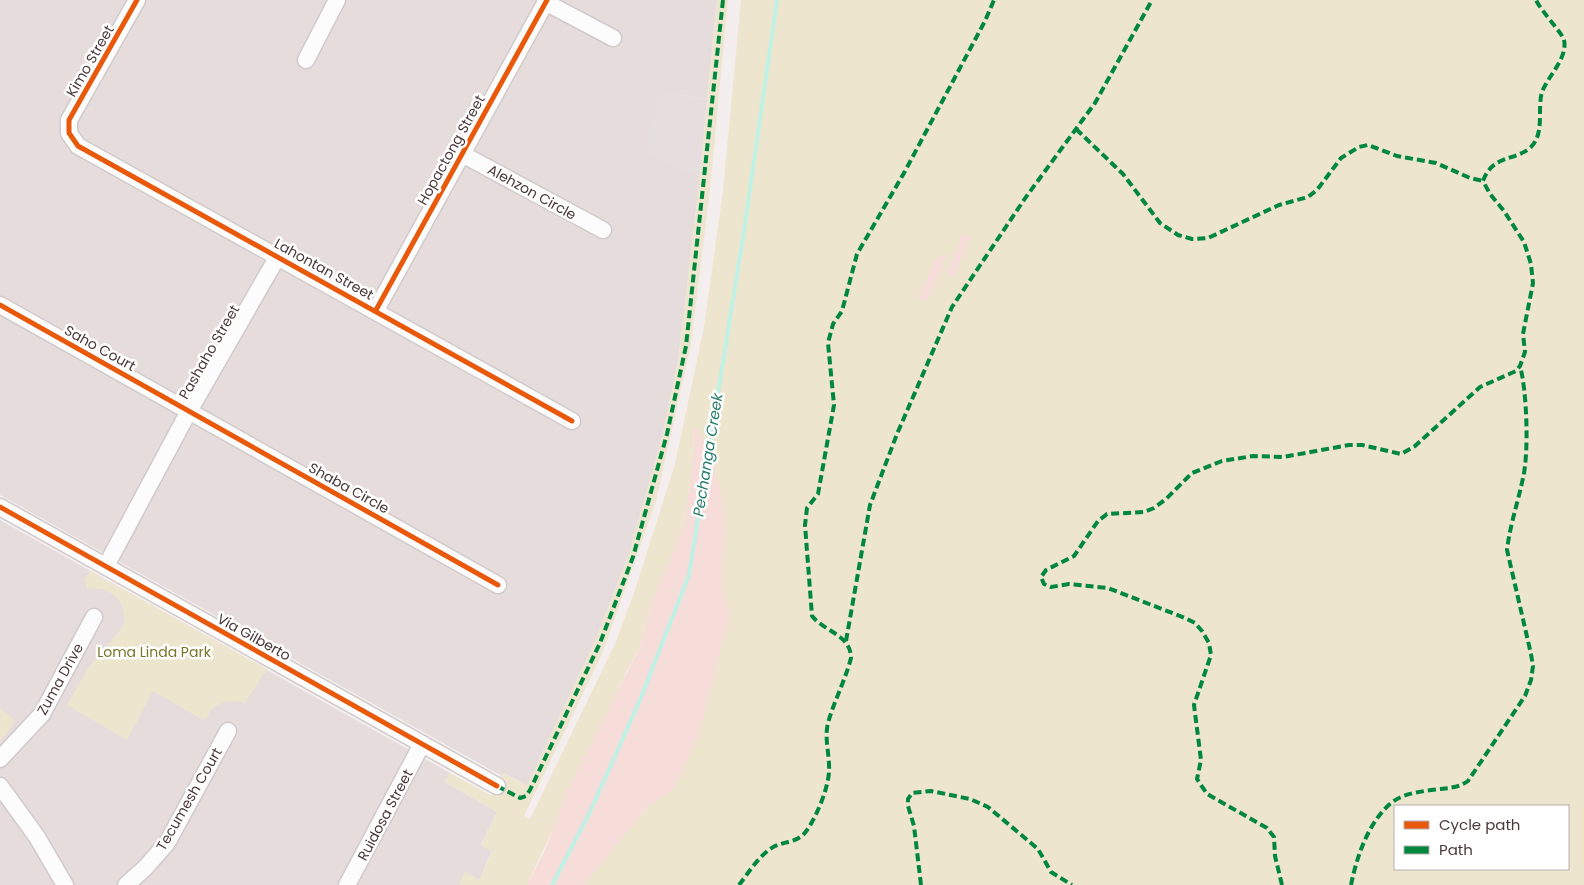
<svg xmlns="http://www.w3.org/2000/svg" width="1584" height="885" font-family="Poppins,sans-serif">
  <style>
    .residential { fill: #e7dcdc }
    .industrial { fill: #e6dede }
    .green { fill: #eee5cf; fill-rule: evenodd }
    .sand { fill: #f7ddda }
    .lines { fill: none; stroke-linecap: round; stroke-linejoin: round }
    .stream { stroke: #c0f1e4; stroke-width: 4 }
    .minor-casing { stroke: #d1caca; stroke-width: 19 }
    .minor { stroke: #fdfcfc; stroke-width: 16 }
    .quiet { stroke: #00873e; stroke-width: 4; stroke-dasharray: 8 4; stroke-linecap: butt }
    .cycleway-casing { stroke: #fff; stroke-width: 8 }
    .cycleway { stroke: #e8590c; stroke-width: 5 }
    .labels { text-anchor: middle; stroke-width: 5; stroke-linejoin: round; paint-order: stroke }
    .street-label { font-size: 14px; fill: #4b393a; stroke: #fff }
    .park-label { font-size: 14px; fill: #797629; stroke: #fff }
    .water-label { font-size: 15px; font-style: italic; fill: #257e68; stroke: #fff }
  </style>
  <rect width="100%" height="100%" fill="#f4eeee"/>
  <g class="residential">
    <path d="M0,0H717L707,100L679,94L644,151L700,176L678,361L663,434L629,554L596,639L527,786L504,773L502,776L0,495Z"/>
    <path d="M0,520L450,773L445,782L497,812L481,844L492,851L479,880L466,873L459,885H0Z"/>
  </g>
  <path class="industrial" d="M659,90L707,100L700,176L644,152Z"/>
  <g class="green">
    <path d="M717,0H728L710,189L691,344L656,501L603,652L524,816L530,819L615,644L634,593L675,464L704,327L723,191L741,0H1584V885H584L648,806L674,788L712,683L730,614L724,600L720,571L725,530L694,425L693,457L684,526L652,602L640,647L628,669L527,885H459L465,872L479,880L492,852L481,845L497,812L445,782L450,773L492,796L503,773L527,786L596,639L629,554L663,434L678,361L700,176ZM1395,806H1568V869H1395Z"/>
    <path d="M90,571L267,669L245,703C228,698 211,703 205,721L153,691L127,740L67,705L89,667L122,628C131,605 111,584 87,589L85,580Z"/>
    <path d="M0,708L15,721L1,740H0Z"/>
  </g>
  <g class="sand">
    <path d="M963,234L970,238L956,272L953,276L947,275V271Z"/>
    <path d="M943,254L945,259L930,296L927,300L921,299L920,295L935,260Z"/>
    <path d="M694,424C713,457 725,492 725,530C725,562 716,583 730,614L698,737L674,788L648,806L584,885H527L546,848L566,793L640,647L652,602L684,526L693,457Z"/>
  </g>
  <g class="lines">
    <path class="stream" d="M552,885L589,814L640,700L689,575L744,231L777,0"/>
    <defs>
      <g id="minor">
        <path d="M137,0L69,120V133L78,146L572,421"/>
        <path d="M545,2L613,38"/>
        <path d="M306,60L337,0"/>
        <path d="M462,154L603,230"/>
        <path d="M0,305L498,585"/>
        <path d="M376,310L547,0"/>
        <path d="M0,507L497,786"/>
        <path d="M106,566L189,411L278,256"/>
        <path d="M0,759L42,714L94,617"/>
        <path d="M0,786L37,837L65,885"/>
        <path d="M126,885L145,868L167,843L228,731"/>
        <path d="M347,885L422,744"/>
      </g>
    </defs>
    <use href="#minor" class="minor-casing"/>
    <use href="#minor" class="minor"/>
    <g class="quiet">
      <path d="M1076,129L1123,174L1160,223L1178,235L1192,239L1208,238L1279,205L1308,197L1317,190L1341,158L1359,147L1368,145L1397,156L1436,163L1470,178L1483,181"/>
      <path d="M846,641L870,505L897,434L952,307L1026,197L1095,103L1152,0"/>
      <path d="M497,786L520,798L526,796L530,790L600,643L633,557L667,434L686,346L723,0"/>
      <path d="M739,885C749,872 760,854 775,846C784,842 795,842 803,835C815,822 828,789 829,772C830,755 824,739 828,723C834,701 845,681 851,658C851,635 825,632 812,616L805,525L807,508L818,494L834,405L828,343L833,324L842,311L857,254L904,173L985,21L994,0"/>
      <path d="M921,885L914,826L908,806V799L912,793L931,791L970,799L988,807L1038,849L1051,872L1072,885"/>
      <path d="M1282,885L1275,856L1274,837L1267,828L1207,794L1197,779L1201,760L1194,705L1211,655L1209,643L1202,631L1195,623L1185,618L1108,588L1069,584L1051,587L1044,584L1041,577L1046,570L1074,556L1098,521L1107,514L1144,512L1154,508L1166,499L1192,473L1222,461L1253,456L1283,457L1349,445H1362L1401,454L1415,446L1480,387L1516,371L1520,366L1525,352L1523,334L1533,283L1531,264L1524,242L1504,211L1490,194L1483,181C1493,154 1514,162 1531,147C1545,133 1537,109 1542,92C1548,76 1568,58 1564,40C1563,34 1541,11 1536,0"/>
      <path d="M1351,885C1357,856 1368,823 1391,803C1402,794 1418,792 1431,790C1445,788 1457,789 1468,781L1525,696L1531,680L1533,666L1531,654L1507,550C1510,525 1518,502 1523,478C1529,453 1527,391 1520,366"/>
    </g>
    <defs>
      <g id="cycleway">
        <path d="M137,0L69,120V133L78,146L572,421"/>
        <path d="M0,305L498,585"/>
        <path d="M376,310L547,0"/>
        <path d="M0,507L497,786"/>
      </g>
    </defs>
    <use href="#cycleway" class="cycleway-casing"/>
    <use href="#cycleway" class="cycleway"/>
  </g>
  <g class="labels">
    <g class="street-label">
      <text transform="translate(90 61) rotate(-60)" y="5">Kimo Street</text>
      <text transform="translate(451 150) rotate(-61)" y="5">Hopactong Street</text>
      <text transform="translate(532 192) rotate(29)" y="5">Alehzon Circle</text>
      <text transform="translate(324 269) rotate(29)" y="5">Lahontan Street</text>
      <text transform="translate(100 348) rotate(29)" y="5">Saho Court</text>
      <text transform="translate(209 352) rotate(-60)" y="5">Pashaho Street</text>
      <text transform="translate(349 488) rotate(29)" y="5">Shaba Circle</text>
      <text transform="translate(254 637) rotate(29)" y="5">Via Gilberto</text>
      <text transform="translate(60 679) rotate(-61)" y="5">Zuma Drive</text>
      <text transform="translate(189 799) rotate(-60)" y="5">Tecumesh Court</text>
      <text transform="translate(385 815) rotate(-62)" y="5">Ruidosa Street</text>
    </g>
    <g class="park-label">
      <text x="154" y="657">Loma Linda Park</text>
    </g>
    <g class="water-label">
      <text transform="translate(708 455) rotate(-81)" y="5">Pechanga Creek</text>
    </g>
  </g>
  <rect x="1394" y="805" width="175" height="65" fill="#ffffff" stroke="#b7b0b0"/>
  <rect x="1404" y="821" width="25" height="8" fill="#e8590c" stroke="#b7b0b0"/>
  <text x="1439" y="830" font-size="15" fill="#4b393a">Cycle path</text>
  <rect x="1404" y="846" width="25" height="8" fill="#00873e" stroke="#b7b0b0"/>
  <text x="1439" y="855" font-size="15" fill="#4b393a">Path</text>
</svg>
